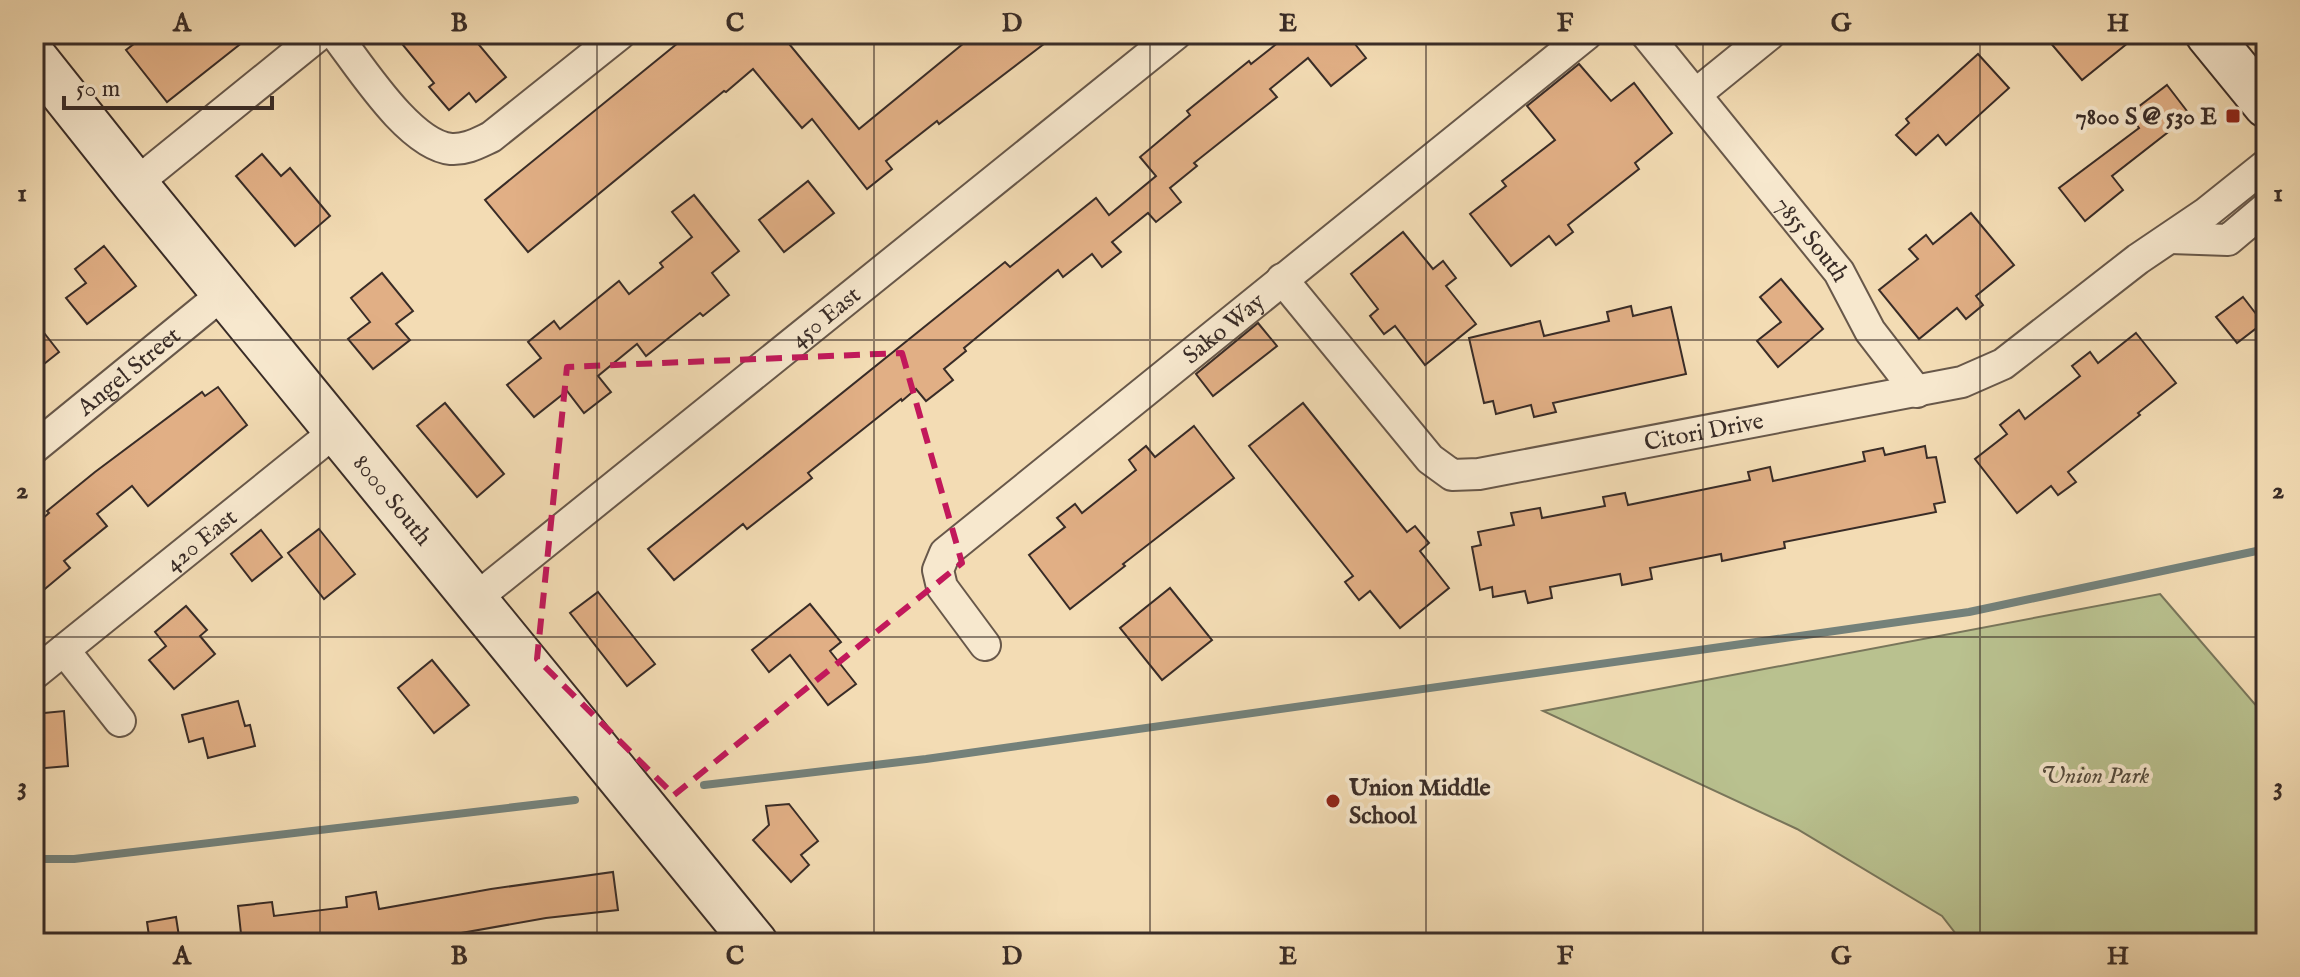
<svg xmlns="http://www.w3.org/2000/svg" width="2300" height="977" font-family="'IM FELL English',serif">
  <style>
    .green { fill: #b9c18f; stroke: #79765b; stroke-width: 2 }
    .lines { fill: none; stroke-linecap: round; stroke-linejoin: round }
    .stream { stroke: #74817a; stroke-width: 8 }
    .building { fill: #e1af85; stroke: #392c27; stroke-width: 2 }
    .street-casing { stroke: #68584a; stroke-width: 34 }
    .secondary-casing { stroke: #392c27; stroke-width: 48 }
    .street { stroke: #f7e8ce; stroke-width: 30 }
    .secondary { stroke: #f7e8ce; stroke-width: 44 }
    .marked { fill: none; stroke: #c2185b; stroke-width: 6; stroke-dasharray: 16 10; stroke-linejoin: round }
    .grid { fill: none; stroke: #392c27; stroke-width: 2; stroke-opacity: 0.55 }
    .poi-dot { fill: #8f2418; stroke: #f7e8ce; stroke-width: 3 }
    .labels { text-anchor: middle; stroke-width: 8; stroke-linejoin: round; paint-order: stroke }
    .poi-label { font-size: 24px; font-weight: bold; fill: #392c27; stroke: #f7e8ce; text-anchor: end }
    .street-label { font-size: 24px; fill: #392c27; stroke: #f7e8ce }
    .park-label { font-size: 24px; font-style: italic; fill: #534a3c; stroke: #f7e8ce }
    .neatline { fill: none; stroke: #392c27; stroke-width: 3 }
    .grid-label { font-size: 26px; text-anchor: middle; font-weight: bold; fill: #392c27 }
  </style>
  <rect width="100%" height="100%" fill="#f3dcb4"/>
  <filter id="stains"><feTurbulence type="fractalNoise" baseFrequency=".0025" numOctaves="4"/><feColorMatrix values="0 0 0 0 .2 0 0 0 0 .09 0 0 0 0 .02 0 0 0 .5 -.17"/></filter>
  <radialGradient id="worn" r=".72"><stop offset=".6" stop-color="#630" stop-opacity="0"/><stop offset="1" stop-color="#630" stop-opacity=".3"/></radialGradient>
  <path class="green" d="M2160,594L2266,717V943H1963L1942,916L1797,829L1543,711Z"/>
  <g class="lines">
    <g class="stream">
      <path d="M704,785L926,759L1969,612L2266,549"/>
      <path d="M34,859H74L575,800"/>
    </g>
  </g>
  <g class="building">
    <path d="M147,34H253L167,102L126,50Z"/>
    <path d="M394,34H470L506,77L476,102L469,93L449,110L429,87L434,83Z"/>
    <path d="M689,34H781L859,129L975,34H1057L939,124L937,121L886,161L892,169L867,189L812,119L802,128L753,69L726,92L724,91L528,252L485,200Z"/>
    <path d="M1289,34H1347L1366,58L1331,86L1308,58L1270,89L1277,97L1194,163L1197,166L1170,188L1181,202L1156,222L1148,213L1112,242L1121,252L1102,267L1092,254L1063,277L1058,270L964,348L966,351L944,369L953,380L926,401L916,389L902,401L901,399L808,473L812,478L747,529L743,524L674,580L648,549L1005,262L1010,267L1096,198L1109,215L1156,176L1140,157L1190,115L1187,111L1249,61L1251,64Z"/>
    <path d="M2043,34H2139L2082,80Z"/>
    <path d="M1978,54L2009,88L1946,145L1938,135L1916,155L1896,135L1909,123L1906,119Z"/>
    <path d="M1579,64L1611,101L1634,83L1672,133L1635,163L1639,169L1568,225L1573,232L1556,245L1549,236L1511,266L1470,214L1506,186L1502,181L1555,140L1527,106Z"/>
    <path d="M2167,85L2190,115L2112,176L2123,190L2085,221L2059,188L2139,128L2129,114Z"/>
    <path d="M262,154L281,176L290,168L330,216L295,246L236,176Z"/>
    <path d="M808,181L834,213L784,252L759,220Z"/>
    <path d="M694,195L739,251L712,273L729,295L703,316L700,313L646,356L637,344L598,376L611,392L584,413L567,391L534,417L507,385L541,358L528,342L554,321L560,329L619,281L629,294L663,267L660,263L692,237L672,212Z"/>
    <path d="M1971,213L2014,265L1976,296L1983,305L1966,319L1957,308L1919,339L1879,290L1918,259L1909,249L1926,235L1933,244Z"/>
    <path d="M1403,232L1433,269L1443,261L1456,278L1446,286L1476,324L1425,365L1395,326L1384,334L1370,316L1378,309L1351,274Z"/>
    <path d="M104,246L136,286L87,324L66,298L86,283L75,269Z"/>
    <path d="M382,273L413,311L396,324L410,340L373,369L348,339L370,322L351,298Z"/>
    <path d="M1781,279L1823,329L1778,367L1757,341L1781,322L1760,297Z"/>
    <path d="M2243,297L2263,323L2237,343L2216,317Z"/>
    <path d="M1631,306L1633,316L1671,307L1686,374L1553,403L1556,412L1534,417L1531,405L1496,414L1493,401L1484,403L1469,338L1540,321L1544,336L1609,321L1607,312Z"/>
    <path d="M34,320L59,352L34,372Z"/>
    <path d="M1258,323L1277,346L1213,396L1196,374Z"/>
    <path d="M2136,333L2176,383L2138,413L2140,415L2068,472L2076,482L2058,495L2051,486L2017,513L1975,459L2007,434L2000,425L2019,410L2025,419L2080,376L2072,366L2090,352L2098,363Z"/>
    <path d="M218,387L247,425L148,506L132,486L97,514L107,526L64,561L70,568L34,598V526L49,513L47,511L95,472L202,392L205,396Z"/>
    <path d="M445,403L504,474L477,497L417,426Z"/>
    <path d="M1303,403L1407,532L1415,526L1429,543L1420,551L1449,588L1400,628L1370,591L1359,600L1345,582L1353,576L1249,446Z"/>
    <path d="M1194,426L1234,478L1123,564L1125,566L1070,609L1029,555L1065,527L1057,518L1075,504L1082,513L1136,470L1129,460L1146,446L1155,457Z"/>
    <path d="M1925,446L1927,458L1936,457L1945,502L1934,504L1936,512L1784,542L1785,548L1722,561L1721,554L1650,568L1652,579L1622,585L1620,574L1550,587L1552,598L1528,603L1525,591L1493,597L1492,587L1480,590L1472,547L1481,545L1478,532L1514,525L1511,513L1540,508L1542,518L1605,506L1603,497L1625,493L1628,505L1750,480L1748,472L1770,467L1773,481L1865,461L1863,452L1883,448L1885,455Z"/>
    <path d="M319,529L355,574L324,599L288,553Z"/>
    <path d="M261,530L282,557L252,581L231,554Z"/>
    <path d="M1170,588L1212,640L1162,680L1120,628Z"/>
    <path d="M598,592L655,664L627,686L570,613Z"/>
    <path d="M810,604L841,642L830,651L856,684L828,705L790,655L769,672L752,650Z"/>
    <path d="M186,606L207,630L200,636L215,654L174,689L149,660L166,646L155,632Z"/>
    <path d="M432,660L469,705L434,733L398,688Z"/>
    <path d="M238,701L245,726L250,725L255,746L208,758L203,738L189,742L182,715Z"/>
    <path d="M64,711L68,766L34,769V714Z"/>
    <path d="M789,804L818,841L801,855L809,865L791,882L753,840L769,825L766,806Z"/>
    <path d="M613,872L618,910L546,918L405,943H242L238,906L272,902L274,916L347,907L346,897L376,892L379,909L491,889Z"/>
    <path d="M176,917L180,943H150L147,922Z"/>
  </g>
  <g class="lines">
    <defs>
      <g id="street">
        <path d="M335,34C360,66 409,145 451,149C466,150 478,143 491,137L620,34"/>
        <path id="s1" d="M1646,34L1839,272L1870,331L1917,392"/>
        <path d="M1696,94L1770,34"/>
        <path d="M135,184L320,34"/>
        <path d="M2171,238L2228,240L2266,208"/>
        <path id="s2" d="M1282,279L1430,459L1452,475L1479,474L1962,382L2003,364L2138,259L2206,213L2266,165"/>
        <path id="s3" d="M34,448L224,293"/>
        <path id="s4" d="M475,599L1176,34"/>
        <path id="s5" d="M985,645L942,587L938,570L945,553L1587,34"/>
        <path d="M64,650L120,721"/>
        <path id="s6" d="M34,674L337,430"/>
      </g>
      <g id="secondary">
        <path d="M2208,34L2266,105"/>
        <path id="s7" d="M34,57L135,184L755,943"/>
      </g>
    </defs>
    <use href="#street" class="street-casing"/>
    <use href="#secondary" class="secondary-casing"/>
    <use href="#street" class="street"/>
    <use href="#secondary" class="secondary"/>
  </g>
  <path class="marked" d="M902,353L962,563L674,795L537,659L567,367Z"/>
  <path class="grid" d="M320,34V943M597,34V943M874,34V943M1150,34V943M1426,34V943M1703,34V943M1980,34V943M34,340H2266M34,637H2266"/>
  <g class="poi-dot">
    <rect x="2225" y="108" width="16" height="16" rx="4"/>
    <circle cx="1333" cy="801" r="8"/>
  </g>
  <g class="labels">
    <g class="poi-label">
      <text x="2217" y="124">7800 S @ 530 E</text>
      <text x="1349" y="795" text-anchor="start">Union Middle<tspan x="1349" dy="28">School</tspan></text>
    </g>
    <g class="street-label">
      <text dy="8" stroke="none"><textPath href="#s1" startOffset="264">7855 South</textPath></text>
      <text dy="8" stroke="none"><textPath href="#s4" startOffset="450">450 East</textPath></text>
      <text dy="8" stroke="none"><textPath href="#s5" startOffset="466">Sako Way</textPath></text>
      <text dy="8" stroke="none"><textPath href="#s3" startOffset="122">Angel Street</textPath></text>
      <text dy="8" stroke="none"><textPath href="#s2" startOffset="516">Citori Drive</textPath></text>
      <text dy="8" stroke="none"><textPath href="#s7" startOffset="570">8000 South</textPath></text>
      <text dy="8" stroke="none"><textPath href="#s6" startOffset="214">420 East</textPath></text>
    </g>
    <g class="park-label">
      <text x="2095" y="783">Union Park</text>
    </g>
  </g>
  <rect width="2300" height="977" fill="none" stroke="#f3dcb4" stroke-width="88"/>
  <path d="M64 96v12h208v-12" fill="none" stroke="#392c27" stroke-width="4"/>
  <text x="76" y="96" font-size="24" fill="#392c27" stroke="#f7e8ce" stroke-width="6" paint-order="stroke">50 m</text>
  <rect x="44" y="44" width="2212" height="889" class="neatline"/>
  <g class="grid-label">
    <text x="182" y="31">A</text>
    <text x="459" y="31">B</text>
    <text x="735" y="31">C</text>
    <text x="1012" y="31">D</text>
    <text x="1288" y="31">E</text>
    <text x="1565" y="31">F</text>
    <text x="1841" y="31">G</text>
    <text x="2118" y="31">H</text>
    <text x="22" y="201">1</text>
    <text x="2278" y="201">1</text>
    <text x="22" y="498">2</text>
    <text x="2278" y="498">2</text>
    <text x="22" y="794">3</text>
    <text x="2278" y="794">3</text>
    <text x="182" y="964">A</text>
    <text x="459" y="964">B</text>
    <text x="735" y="964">C</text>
    <text x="1012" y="964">D</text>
    <text x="1288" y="964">E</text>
    <text x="1565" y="964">F</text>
    <text x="1841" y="964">G</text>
    <text x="2118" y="964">H</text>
  </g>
  <rect width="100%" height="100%" filter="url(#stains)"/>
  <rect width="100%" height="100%" fill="url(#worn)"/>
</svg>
